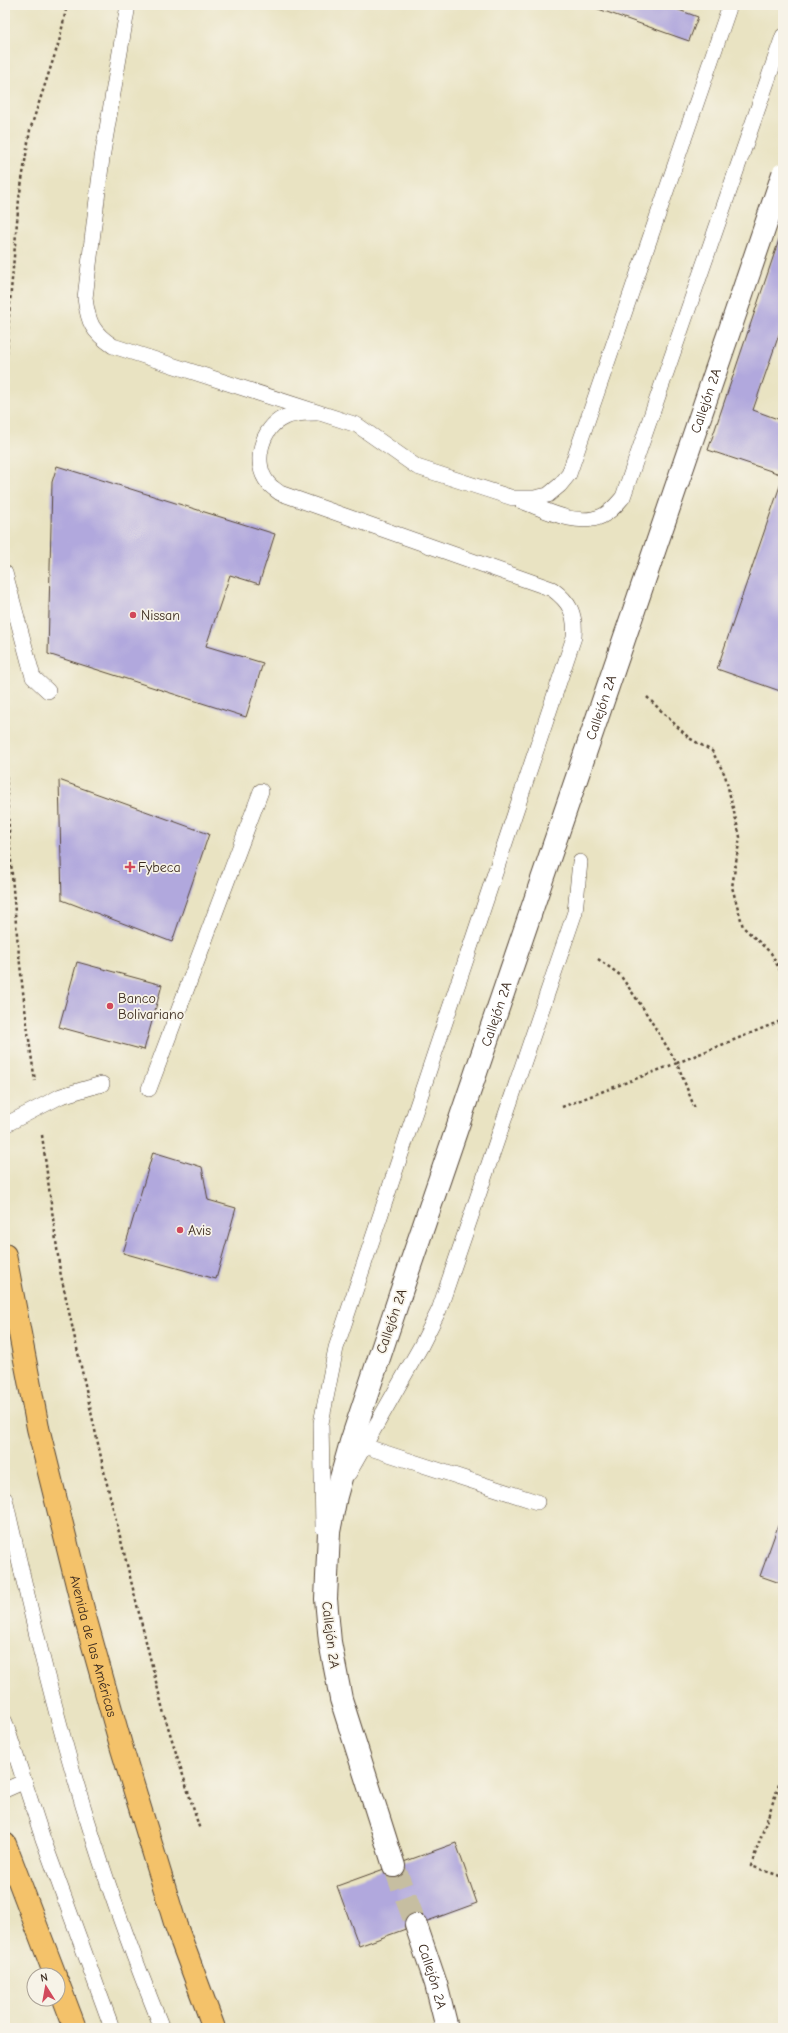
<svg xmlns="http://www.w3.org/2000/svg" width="788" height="2033" font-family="'Comic Neue',sans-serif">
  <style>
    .building { fill: #b1a8dd }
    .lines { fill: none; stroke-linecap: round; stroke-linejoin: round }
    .minor-tunnel { stroke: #c6bea1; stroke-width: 22; stroke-dasharray: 22 11; stroke-linecap: butt }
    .service-casing { stroke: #554637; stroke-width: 16 }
    .minor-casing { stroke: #554637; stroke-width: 24 }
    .primary-casing { stroke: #554637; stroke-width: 24 }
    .path { stroke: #554637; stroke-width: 2.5; stroke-dasharray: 3 3; stroke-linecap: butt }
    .service { stroke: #fff; stroke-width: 15 }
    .minor { stroke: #fff; stroke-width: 22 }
    .primary { stroke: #f4c26a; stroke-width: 22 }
    .minor-bridge-casing { stroke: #554637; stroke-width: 24; stroke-linecap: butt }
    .minor-bridge { stroke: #fff; stroke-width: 22 }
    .poi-dot { fill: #d1495b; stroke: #f7f3e8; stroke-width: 1.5 }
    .labels { text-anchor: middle; stroke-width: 3.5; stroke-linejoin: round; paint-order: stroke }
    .street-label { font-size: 14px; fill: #3b2a1e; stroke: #f7f3e8 }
    .poi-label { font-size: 14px; fill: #3b2a1e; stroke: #f7f3e8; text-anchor: start }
  </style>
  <rect width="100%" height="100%" fill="#f7f3e8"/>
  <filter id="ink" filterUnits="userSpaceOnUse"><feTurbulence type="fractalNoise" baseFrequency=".025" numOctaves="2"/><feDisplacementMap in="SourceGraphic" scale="8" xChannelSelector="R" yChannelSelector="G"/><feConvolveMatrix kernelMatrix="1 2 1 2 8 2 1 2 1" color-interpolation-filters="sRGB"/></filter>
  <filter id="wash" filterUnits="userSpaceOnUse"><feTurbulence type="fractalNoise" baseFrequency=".012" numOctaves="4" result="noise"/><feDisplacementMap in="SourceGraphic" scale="16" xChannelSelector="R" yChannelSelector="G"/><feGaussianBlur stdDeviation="0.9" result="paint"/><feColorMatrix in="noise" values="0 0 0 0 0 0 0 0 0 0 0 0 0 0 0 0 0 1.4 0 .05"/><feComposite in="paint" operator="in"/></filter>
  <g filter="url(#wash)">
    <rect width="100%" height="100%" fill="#e9e3c2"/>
    <g id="blocks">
      <g class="building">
        <path d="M587,5H665L698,17L689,41Z"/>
        <path d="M783,228V323L753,410L783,421V475L708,450Z"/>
        <path d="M57,466L275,534L259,584L230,575L206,646L263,663L246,717L48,654L52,482Z"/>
        <path d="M783,477V692L717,669Z"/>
        <path d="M59,780L209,834L172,942L62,900Z"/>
        <path d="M77,962L162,985L144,1050L59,1027Z"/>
        <path d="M153,1152L202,1167L208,1200L236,1208L216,1279L123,1253Z"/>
        <path d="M783,1512V1584L760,1576Z"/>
        <path d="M456,1843L477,1903L359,1946L337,1886Z"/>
      </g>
    </g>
  </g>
  <g filter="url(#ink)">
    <use href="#blocks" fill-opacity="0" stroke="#554637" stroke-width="1"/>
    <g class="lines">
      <path class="minor-tunnel" d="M394,1866L416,1925"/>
      <defs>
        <g id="service">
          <path d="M128,5L102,158L85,298C88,322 92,332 113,346L357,425L417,467L513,498H534L548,495L560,485L569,474L730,5"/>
          <path d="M318,413C306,413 296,413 285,417C261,427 252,464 268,483C271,487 276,490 280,493L552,589C570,602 576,614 574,637L336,1348L321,1423L323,1528"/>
          <path d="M521,501C544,509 577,528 602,516C611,512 617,504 623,497L783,36"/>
          <path d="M5,573L33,677L48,691"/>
          <path d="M149,1089L261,791"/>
          <path d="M5,1125L61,1096L102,1084"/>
          <path d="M364,1446L537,1502"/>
          <path d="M349,1473L421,1346L439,1310L575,912L580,862"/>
          <path d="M5,1499C31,1614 58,1729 94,1841C114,1904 137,1966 162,2028"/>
          <path d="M5,1722L43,1839L112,2028"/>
          <path d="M5,1790L23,1782"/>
        </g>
        <g id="minor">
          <path d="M394,1866L341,1699L330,1642L326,1599L329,1532L336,1496L351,1442L400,1295"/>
          <path id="s1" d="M416,1925L436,1984L447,2028"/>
        </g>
        <g id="primary">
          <path id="s2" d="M5,1255L38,1428L85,1617L122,1749L176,1926L214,2028"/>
          <path d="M5,1844L55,1975"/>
          <path d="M58,1983L75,2028"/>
        </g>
      </defs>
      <use href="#service" class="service-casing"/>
      <use href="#minor" class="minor-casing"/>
      <use href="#primary" class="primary-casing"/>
      <g class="path">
        <path d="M5,389L9,314L19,199L30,130L59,42L67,5"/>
        <path d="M647,697L689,738L712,751L725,775L740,837L732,887L743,927L771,953L783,976"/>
        <path d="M5,746C9,858 18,970 35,1081"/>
        <path d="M598,959L620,975L643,1008L677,1063L783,1020"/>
        <path d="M562,1107L677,1063L695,1109"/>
        <path d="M42,1135L60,1271L106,1480L164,1714L200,1830"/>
        <path d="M783,1773L751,1866L783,1877"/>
      </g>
      <use href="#service" class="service"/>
      <use href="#minor" class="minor"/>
      <use href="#primary" class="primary"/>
      <defs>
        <g id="minor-bridge">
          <path id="s3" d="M400,1295L783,174"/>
        </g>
      </defs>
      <use href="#minor-bridge" class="minor-bridge-casing"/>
      <use href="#minor-bridge" class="minor-bridge"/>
    </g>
  </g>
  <g class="poi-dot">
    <circle cx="133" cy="615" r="4"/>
    <path d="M128 861h4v4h4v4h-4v4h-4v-4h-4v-4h4z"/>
    <circle cx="110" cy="1006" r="4"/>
    <circle cx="180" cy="1230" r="4"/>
  </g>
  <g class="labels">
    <g class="street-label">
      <text dy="5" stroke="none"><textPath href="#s3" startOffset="945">Callejón 2A</textPath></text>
      <text dy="5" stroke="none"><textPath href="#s3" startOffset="621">Callejón 2A</textPath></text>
      <text dy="5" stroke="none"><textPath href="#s3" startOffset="297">Callejón 2A</textPath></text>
      <text transform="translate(391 1321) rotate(-71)" y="5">Callejón 2A</text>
      <text transform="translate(331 1635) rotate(83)" y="5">Callejón 2A</text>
      <text dy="5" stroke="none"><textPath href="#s2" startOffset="401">Avenida de las Américas</textPath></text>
      <text dy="5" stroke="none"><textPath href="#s1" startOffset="54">Callejón 2A</textPath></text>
    </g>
    <g class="poi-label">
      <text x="141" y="620">Nissan</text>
      <text x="138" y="872">Fybeca</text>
      <text x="118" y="1003">Banco<tspan x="118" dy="16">Bolivariano</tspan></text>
      <text x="188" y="1235">Avis</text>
    </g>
  </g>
  <rect width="788" height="2033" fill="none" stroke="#f7f3e8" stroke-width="20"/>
  <g transform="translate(46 1987) rotate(349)"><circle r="19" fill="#f7f3e8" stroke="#aca397"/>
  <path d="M0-3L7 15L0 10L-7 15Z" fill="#d1495b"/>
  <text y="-6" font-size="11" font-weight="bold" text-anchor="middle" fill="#3b2a1e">N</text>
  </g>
</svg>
